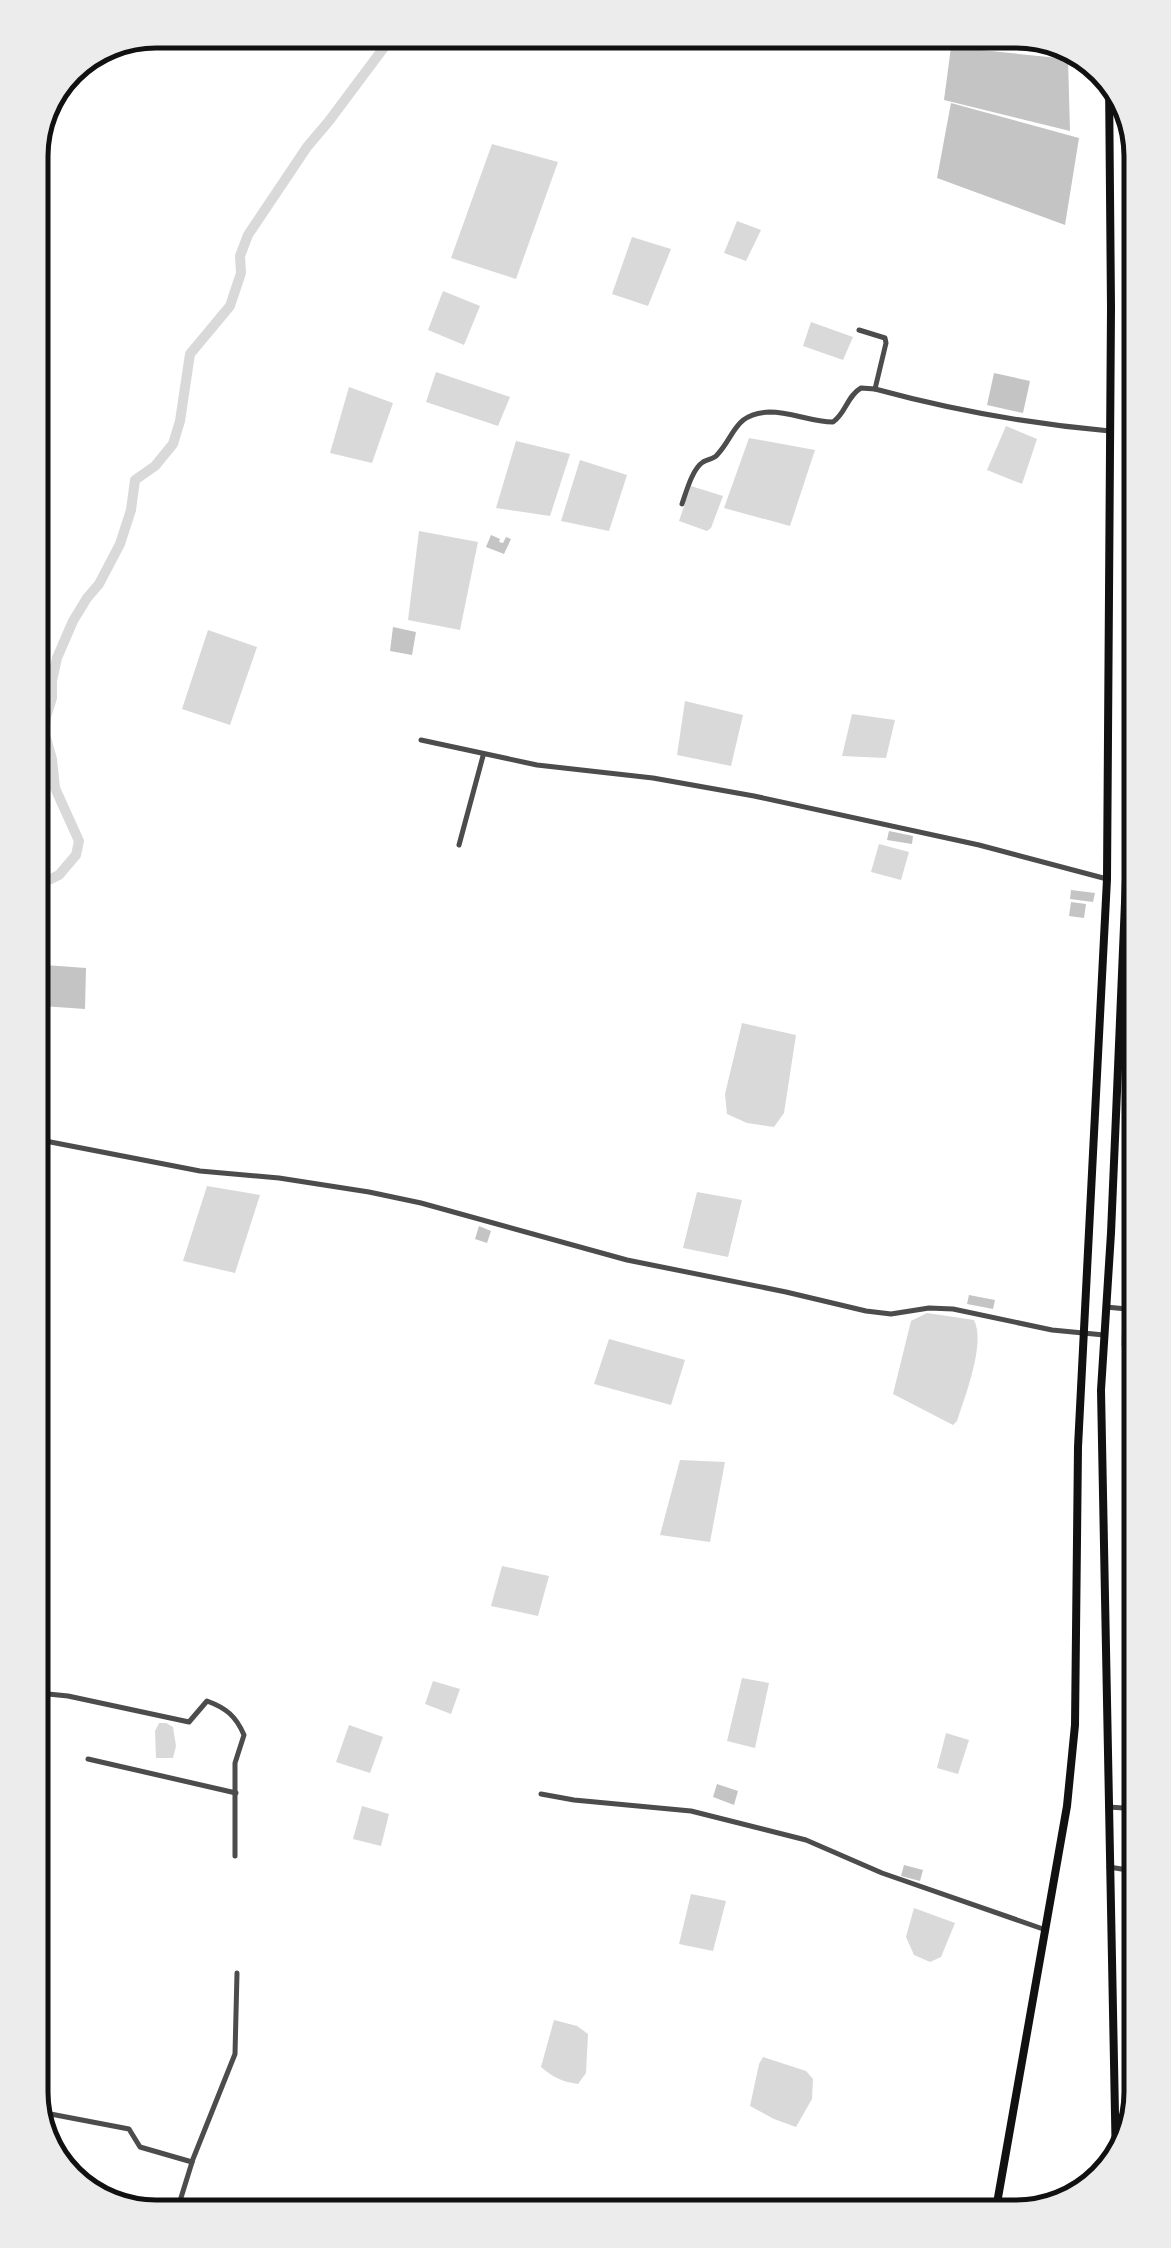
<svg xmlns="http://www.w3.org/2000/svg" width="1171" height="2248" font-family="'Noto Sans',sans-serif">
  <style>
    .water { fill: #d9d9d9 }
    .lines { fill: none; stroke-linecap: round; stroke-linejoin: round }
    .canal { stroke: #d9d9d9; stroke-width: 10 }
    .building { fill: #c4c4c4 }
    .minor { stroke: #4c4c4c; stroke-width: 5 }
    .trunk { stroke: #111; stroke-width: 8 }
    .rim { fill: none; stroke: #111; stroke-width: 5 }
  </style>
  <rect width="100%" height="100%" fill="#fff"/>
  <g class="water">
    <path d="M492,144L558,162L516,279L451,258Z"/>
    <path d="M737,221L761,230L746,261L724,253Z"/>
    <path d="M632,237L671,249L648,306L612,294Z"/>
    <path d="M443,291L480,306L464,345L428,330Z"/>
    <path d="M811,322L853,337L843,360L803,346Z"/>
    <path d="M436,372L510,397L498,426L426,402Z"/>
    <path d="M349,387L393,403L372,463L330,453Z"/>
    <path d="M1006,426L1037,439L1022,484L987,470Z"/>
    <path d="M749,438L815,450L790,526L724,508Z"/>
    <path d="M516,441L570,454L550,516L496,508Z"/>
    <path d="M580,460L627,475L609,531L561,521Z"/>
    <path d="M691,486L723,496L711,528L707,531L679,521Z"/>
    <path d="M419,531L478,542L460,630L408,620Z"/>
    <path d="M208,630L257,647L230,725L182,709Z"/>
    <path d="M685,701L743,715L731,766L677,755Z"/>
    <path d="M852,714L895,720L886,758L842,756Z"/>
    <path d="M879,844L909,852L901,880L871,872Z"/>
    <path d="M742,1023L796,1035L784,1113L774,1127L747,1123L727,1114L725,1094Z"/>
    <path d="M207,1186L260,1195L235,1273L183,1261Z"/>
    <path d="M697,1192L742,1200L728,1257L683,1248Z"/>
    <path d="M927,1313L974,1320C986,1343 965,1396 957,1421L953,1425L893,1394L911,1321Z"/>
    <path d="M609,1339L685,1360L671,1405L594,1384Z"/>
    <path d="M680,1460L725,1462L710,1542L660,1535Z"/>
    <path d="M502,1566L549,1576L538,1616L491,1606Z"/>
    <path d="M742,1678L769,1683L755,1748L727,1741Z"/>
    <path d="M433,1681L460,1689L451,1714L425,1704Z"/>
    <path d="M159,1723H166L173,1727L176,1746L173,1758H156L155,1731Z"/>
    <path d="M349,1725L383,1737L370,1773L336,1762Z"/>
    <path d="M946,1733L969,1740L958,1774L937,1768Z"/>
    <path d="M362,1806L389,1814L381,1846L353,1839Z"/>
    <path d="M691,1894L726,1901L713,1951L679,1944Z"/>
    <path d="M914,1908L955,1923L941,1957L930,1962L914,1955L906,1937Z"/>
    <path d="M554,2020L577,2026L588,2034L586,2073L578,2084C563,2082 552,2077 541,2067Z"/>
    <path d="M763,2057L806,2071L813,2079L812,2099L796,2127L774,2119L750,2106L759,2064Z"/>
  </g>
  <g class="lines">
    <path class="canal" d="M34,887L59,875L76,855L79,841L55,788L52,759L44,731L46,717L52,698V681L57,658L73,621L87,598L99,584L120,544L131,510L135,480L155,466L173,444L180,421L190,354L230,306L241,273L240,256L248,235L307,147L329,121L391,38L393,30"/>
  </g>
  <g class="building">
    <path d="M951,47L1068,59L1070,131L944,100Z"/>
    <path d="M951,103L1079,138L1065,225L937,178Z"/>
    <path d="M994,373L1030,381L1023,413L987,405Z"/>
    <path d="M491,535L500,539L499,542L503,543L506,537L511,539L504,554L486,547Z"/>
    <path d="M393,627L416,632L412,655L390,651Z"/>
    <path d="M889,831L913,836L912,844L887,840Z"/>
    <path d="M1071,890L1095,893L1093,902L1070,899Z"/>
    <path d="M1071,902L1086,904L1084,918L1069,916Z"/>
    <path d="M45,965L86,968L85,1009L42,1006Z"/>
    <path d="M479,1226L491,1231L487,1243L475,1239Z"/>
    <path d="M969,1295L995,1300L993,1309L967,1304Z"/>
    <path d="M1123,1315L1137,1316V1347L1121,1346Z"/>
    <path d="M717,1784L738,1791L734,1805L713,1797Z"/>
    <path d="M904,1865L923,1870L920,1881L901,1876Z"/>
  </g>
  <g class="lines">
    <g class="minor">
      <path d="M146,34L158,35L165,30"/>
      <path d="M859,330L885,338L886,343L875,389"/>
      <path d="M682,504C686,493 692,469 703,462C708,459 714,459 717,455C735,436 734,413 770,412C791,412 812,422 833,422C846,413 847,396 861,388L875,389C952,410 1030,424 1110,431"/>
      <path d="M421,740L537,765L653,778L754,796L979,845L1107,879"/>
      <path d="M459,845L483,756"/>
      <path d="M35,1139L200,1171L279,1178L369,1192L421,1203L627,1260L786,1292L866,1311L891,1314L929,1308L953,1309L1052,1330L1104,1335"/>
      <path d="M1106,1307L1137,1310"/>
      <path d="M38,1693L68,1696L189,1722L207,1701C226,1708 236,1716 244,1735L235,1763V1856"/>
      <path d="M88,1759L236,1793"/>
      <path d="M541,1794L574,1800L691,1811L806,1840L882,1873L1046,1930"/>
      <path d="M1108,1807L1140,1809"/>
      <path d="M1109,1867L1140,1872"/>
      <path d="M40,2112L129,2129L140,2147L192,2162"/>
      <path d="M175,2217L193,2159L235,2054L237,1973"/>
    </g>
    <g class="trunk">
      <path d="M1116,2166L1101,1390L1111,1233L1126,879L1130,105"/>
      <path d="M996,2209L1067,1806L1075,1725L1078,1447L1107,879L1111,308L1109,78"/>
    </g>
  </g>
  <path d="M0 0H1171V2248H0ZM156 48H1016A108 108 0 0 1 1124 156V2092A108 108 0 0 1 1016 2200H156A108 108 0 0 1 48 2092V156A108 108 0 0 1 156 48Z" fill="#ececec" fill-rule="evenodd"/>
  <path class="rim" d="M156 48H1016A108 108 0 0 1 1124 156V2092A108 108 0 0 1 1016 2200H156A108 108 0 0 1 48 2092V156A108 108 0 0 1 156 48Z"/>
</svg>
